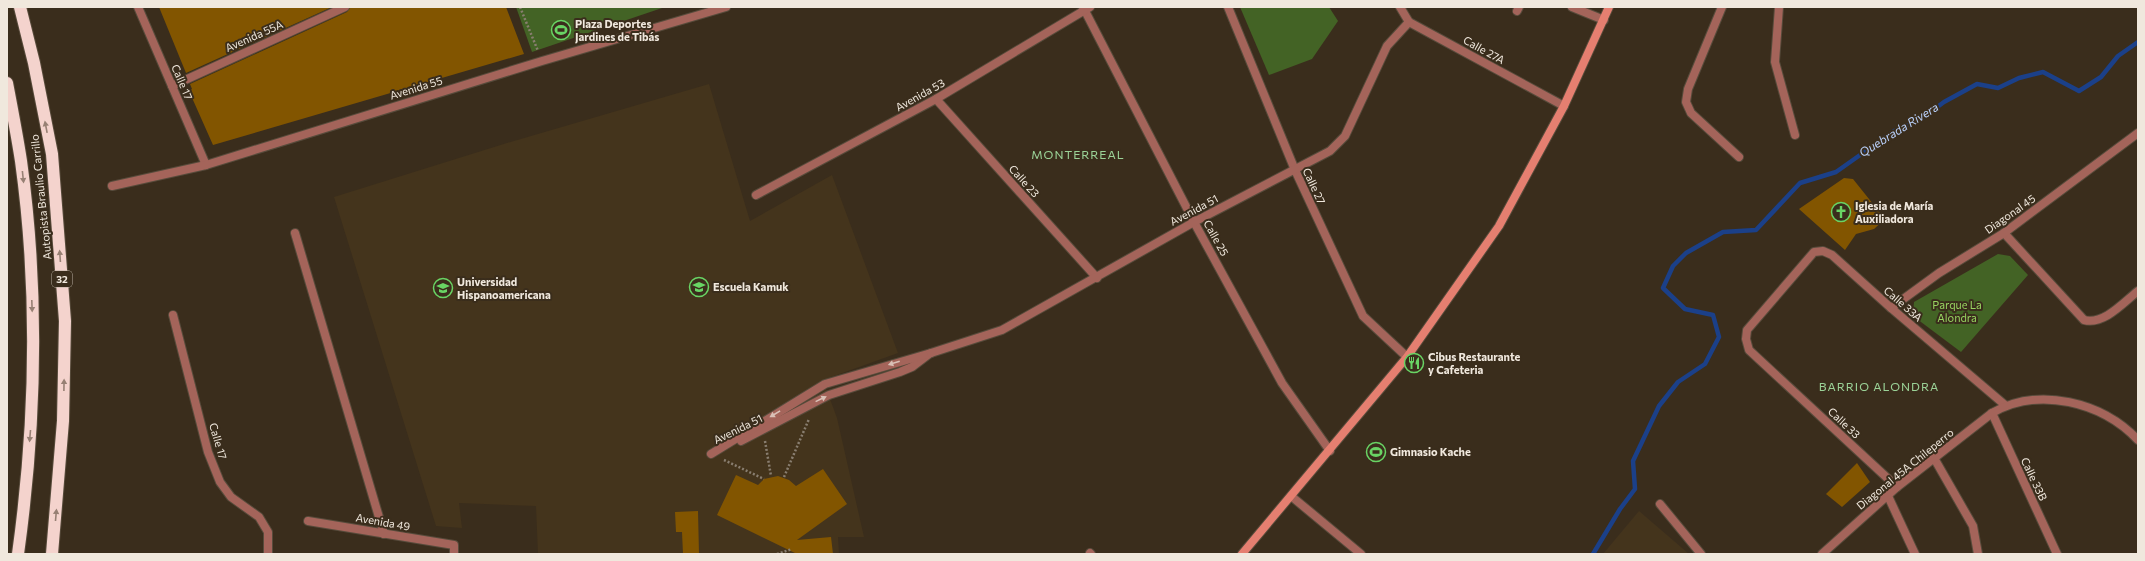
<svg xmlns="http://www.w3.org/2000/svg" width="2145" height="561" font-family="Commissioner,sans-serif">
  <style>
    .built { fill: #44341c }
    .green { fill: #436325 }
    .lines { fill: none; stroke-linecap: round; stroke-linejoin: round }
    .stream { stroke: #1b4089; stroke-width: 4.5 }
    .building { fill: #825500 }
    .lane-casing { stroke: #574b3b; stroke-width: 10 }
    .street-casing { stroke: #574b3b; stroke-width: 10 }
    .secondary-casing { stroke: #574b3b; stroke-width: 10 }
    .highway-casing { stroke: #574b3b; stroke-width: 14 }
    .path { stroke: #897e70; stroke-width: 2.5; stroke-dasharray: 2 2; stroke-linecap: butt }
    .lane { stroke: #a4645a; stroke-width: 8 }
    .street { stroke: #a4645a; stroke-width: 8 }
    .secondary { stroke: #e57f70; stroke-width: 8 }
    .highway { stroke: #f4d3cd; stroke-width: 12 }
    .oneway { fill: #978074 }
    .oneway2 { fill: #d9c0b6 }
    .labels { text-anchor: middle; stroke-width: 4; stroke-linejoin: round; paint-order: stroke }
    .shield { fill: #3a2d1c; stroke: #b9b0a3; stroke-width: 1 }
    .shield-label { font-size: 10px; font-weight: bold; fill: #f0e8dd }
    .poi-label { font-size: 11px; font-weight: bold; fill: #f0e8dd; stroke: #3a2d1c; text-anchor: start }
    .street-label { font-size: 11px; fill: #f0e8dd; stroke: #3a2d1c }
    .park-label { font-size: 11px; fill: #98d461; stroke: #3a2d1c }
    .water-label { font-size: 12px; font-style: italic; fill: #bad1fb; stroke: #3a2d1c }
    .neighbourhood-label { font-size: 12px; letter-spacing: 1px; fill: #9bd297; stroke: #3a2d1c }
  </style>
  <rect width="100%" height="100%" fill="#3a2d1c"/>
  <g class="built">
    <path d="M709,84L750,221L832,175L898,353L823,380L837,418L864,537H838L839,554H538L536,506L459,503L462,528L436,526L334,197L507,143Z"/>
    <path d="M1639,511L1689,554H1603Z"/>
  </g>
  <g class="green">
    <path d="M516,7H665L532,52Z"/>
    <path d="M1240,7H1329L1338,21L1312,59L1269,75Z"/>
    <path d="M1998,254L2010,256L2028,275L1961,352L1917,319L1913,313L1914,302Z"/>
  </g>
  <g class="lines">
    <path class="stream" d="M1593,554L1620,509L1635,489L1633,461L1659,406L1678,382L1705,364L1719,337L1713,315L1685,309L1663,288L1673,266L1686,253L1723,232L1756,230L1800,183L1836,172L1894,131L1920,120L1944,102L1977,84L1998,88L2019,78L2043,72L2079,91L2101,77L2118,56L2138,42"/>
  </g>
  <g class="building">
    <path d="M159,7H332L186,73Z"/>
    <path d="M350,7H506L524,54L213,145L189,91L192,89L190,84L347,12Z"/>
    <path d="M1844,178L1853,179L1885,219L1874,229L1856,234L1845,250L1799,209Z"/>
    <path d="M1857,463L1870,482L1842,507L1826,494Z"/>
    <path d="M823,469L847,504L797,540L831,537L833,554H797L717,515L736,475L758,485L764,479L778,476L789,480L796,486Z"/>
    <path d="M698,511L699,554H683L682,532H676L675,512Z"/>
  </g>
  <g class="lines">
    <defs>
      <g id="lane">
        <path d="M1572,7L1604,20"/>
        <path d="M1722,7L1688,89L1686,102L1691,113L1739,157"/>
        <path d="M1779,7L1775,62L1795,135"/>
        <path d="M1517,11L1519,7"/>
        <path d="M741,441L829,395L900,372L912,367L929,354"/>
        <path d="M711,454L825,384L931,353"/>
        <path d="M1934,458L1973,526L1978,554"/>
        <path d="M1291,496L1361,554"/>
        <path d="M1660,504L1701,554"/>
        <path d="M1090,553L1091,554"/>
      </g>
      <g id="street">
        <path d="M138,7L206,165"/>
        <path d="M1083,7L1194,222L1282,383L1330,451"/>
        <path d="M1228,7L1295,170L1363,316L1407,357"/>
        <path d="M1400,7L1409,22L1564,106"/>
        <path d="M172,86L345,7"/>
        <path d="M936,99L1097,278"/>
        <path d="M112,186L206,165L542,61L726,7"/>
        <path d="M756,195L936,99L1090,7"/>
        <path d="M295,233L384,534"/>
        <path d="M2004,233L2084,320C2104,325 2123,303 2138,291"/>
        <path d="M1891,308L1939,273L2004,233L2138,133"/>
        <path d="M173,315L208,452L220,482L231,497L259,517L268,532V554"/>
        <path d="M931,353L1002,330L1194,222L1330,151L1345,136L1387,46L1409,22"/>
        <path d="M1992,413L2057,554"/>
        <path d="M1897,487L1749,350L1746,339L1747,330L1814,252L1823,251L1832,255L1891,308L2005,405"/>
        <path d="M1888,496L1915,554"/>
        <path d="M308,521L454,545V554"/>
        <path d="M1822,554L1897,487L1992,413C2039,386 2102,402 2138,440"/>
      </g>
      <path id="secondary" d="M1242,554L1407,357L1499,226L1564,106L1609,7"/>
      <g id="highway">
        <path d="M20,7L34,63L52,154L65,321L63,421L52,554"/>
        <path d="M7,83C12,109 17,135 21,161C39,291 36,424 18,554"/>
      </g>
    </defs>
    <use href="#lane" class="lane-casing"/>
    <use href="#street" class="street-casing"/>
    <use href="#secondary" class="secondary-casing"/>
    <use href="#highway" class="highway-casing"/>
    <g class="path">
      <path d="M520,7L538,51"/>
      <path d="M765,441L771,476"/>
      <path d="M724,460L764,479"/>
      <path d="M784,477L809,419"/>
      <path d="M777,554L792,549"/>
    </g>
    <use href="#lane" class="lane"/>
    <use href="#street" class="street"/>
    <use href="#secondary" class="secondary"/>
    <use href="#highway" class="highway"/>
  </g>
  <defs><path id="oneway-solid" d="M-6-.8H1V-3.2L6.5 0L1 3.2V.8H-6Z"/></defs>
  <g class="oneway">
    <use href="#oneway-solid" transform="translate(46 127) rotate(-101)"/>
    <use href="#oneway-solid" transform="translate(23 177) rotate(84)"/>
    <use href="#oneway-solid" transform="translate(60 256) rotate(-94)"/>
    <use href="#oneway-solid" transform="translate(32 306) rotate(88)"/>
    <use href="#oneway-solid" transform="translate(64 385) rotate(-89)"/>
    <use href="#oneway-solid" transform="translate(30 436) rotate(95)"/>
    <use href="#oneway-solid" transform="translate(56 515) rotate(-85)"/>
  </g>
  <g class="oneway2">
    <use href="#oneway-solid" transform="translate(894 363) rotate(162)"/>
    <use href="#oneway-solid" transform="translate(821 399) rotate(-26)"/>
    <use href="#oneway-solid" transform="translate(775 414) rotate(149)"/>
  </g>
  <defs>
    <symbol id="stadium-ring" viewBox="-11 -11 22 22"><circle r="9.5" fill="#3a2d1c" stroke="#69d464" stroke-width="1.5"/><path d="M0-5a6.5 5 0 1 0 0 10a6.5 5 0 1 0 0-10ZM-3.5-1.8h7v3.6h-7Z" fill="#69d464"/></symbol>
    <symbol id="church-ring" viewBox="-11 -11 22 22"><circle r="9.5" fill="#3a2d1c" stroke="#69d464" stroke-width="1.5"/><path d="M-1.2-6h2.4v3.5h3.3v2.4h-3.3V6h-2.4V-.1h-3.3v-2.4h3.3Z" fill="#69d464"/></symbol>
    <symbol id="school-ring" viewBox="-11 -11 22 22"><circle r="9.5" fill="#3a2d1c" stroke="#69d464" stroke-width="1.5"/><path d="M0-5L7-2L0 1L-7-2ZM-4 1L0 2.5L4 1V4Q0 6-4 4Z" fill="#69d464"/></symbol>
    <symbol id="university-ring" viewBox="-11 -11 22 22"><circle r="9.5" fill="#3a2d1c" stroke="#69d464" stroke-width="1.5"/><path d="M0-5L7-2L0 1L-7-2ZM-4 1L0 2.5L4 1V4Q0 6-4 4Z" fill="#69d464"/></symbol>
    <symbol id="restaurant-ring" viewBox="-11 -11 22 22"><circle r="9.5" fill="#3a2d1c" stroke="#69d464" stroke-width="1.5"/><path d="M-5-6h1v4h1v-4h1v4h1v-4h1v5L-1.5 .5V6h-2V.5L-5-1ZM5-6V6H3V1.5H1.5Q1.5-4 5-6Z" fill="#69d464"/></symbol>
  </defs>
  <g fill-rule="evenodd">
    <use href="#stadium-ring" x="550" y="19" width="22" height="22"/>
    <use href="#church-ring" x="1830" y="201" width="22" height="22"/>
    <use href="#school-ring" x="688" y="276" width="22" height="22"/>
    <use href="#university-ring" x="432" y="277" width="22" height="22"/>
    <use href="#restaurant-ring" x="1403" y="352" width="22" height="22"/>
    <use href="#stadium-ring" x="1365" y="441" width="22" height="22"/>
  </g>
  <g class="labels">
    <rect class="shield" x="52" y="271" width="20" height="16" rx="3"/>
    <g class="shield-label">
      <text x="62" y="283">32</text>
    </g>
    <g class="poi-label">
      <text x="575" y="28">Plaza Deportes<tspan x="575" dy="13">Jardines de Tibás</tspan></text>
      <text x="1855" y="210">Iglesia de María<tspan x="1855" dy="13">Auxiliadora</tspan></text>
      <text x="457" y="286">Universidad<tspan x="457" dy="13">Hispanoamericana</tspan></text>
      <text x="713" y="291">Escuela Kamuk</text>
      <text x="1428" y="361">Cibus Restaurante<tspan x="1428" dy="13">y Cafeteria</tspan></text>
      <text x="1390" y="456">Gimnasio Kache</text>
    </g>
    <g class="street-label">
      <text transform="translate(254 36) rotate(-24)" y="4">Avenida 55A</text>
      <text transform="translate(1484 50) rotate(29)" y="4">Calle 27A</text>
      <text transform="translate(182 82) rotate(67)" y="4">Calle 17</text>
      <text transform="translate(416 88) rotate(-17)" y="4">Avenida 55</text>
      <text transform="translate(920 95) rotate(-29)" y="4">Avenida 53</text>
      <text transform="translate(1024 181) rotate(48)" y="4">Calle 23</text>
      <text transform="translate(1314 186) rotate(65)" y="4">Calle 27</text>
      <text transform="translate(41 197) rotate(-96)" y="4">Autopista Braulio Carrillo</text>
      <text transform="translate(1194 210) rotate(-28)" y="4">Avenida 51</text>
      <text transform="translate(2010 214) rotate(-35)" y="4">Diagonal 45</text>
      <text transform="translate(1216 238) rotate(61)" y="4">Calle 25</text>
      <text transform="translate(1903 304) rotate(41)" y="4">Calle 33A</text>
      <text transform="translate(1844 423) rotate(43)" y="4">Calle 33</text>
      <text transform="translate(738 429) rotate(-26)" y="4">Avenida 51</text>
      <text transform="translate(218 441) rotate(74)" y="4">Calle 17</text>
      <text transform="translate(1905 469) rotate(-39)" y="4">Diagonal 45A Chileperro</text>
      <text transform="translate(2034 479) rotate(65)" y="4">Calle 33B</text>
      <text transform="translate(383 522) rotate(10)" y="4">Avenida 49</text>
    </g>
    <g class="park-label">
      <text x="1957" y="309">Parque La<tspan x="1957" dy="13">Alondra</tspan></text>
    </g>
    <g class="water-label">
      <text transform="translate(1899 130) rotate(-32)" y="4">Quebrada Rivera</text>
    </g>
    <g class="neighbourhood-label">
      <text x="1078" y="159">MONTERREAL</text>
      <text x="1879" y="391">BARRIO ALONDRA</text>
    </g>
  </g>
  <rect width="2145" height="561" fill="none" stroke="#f0e8dd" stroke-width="16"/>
</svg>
